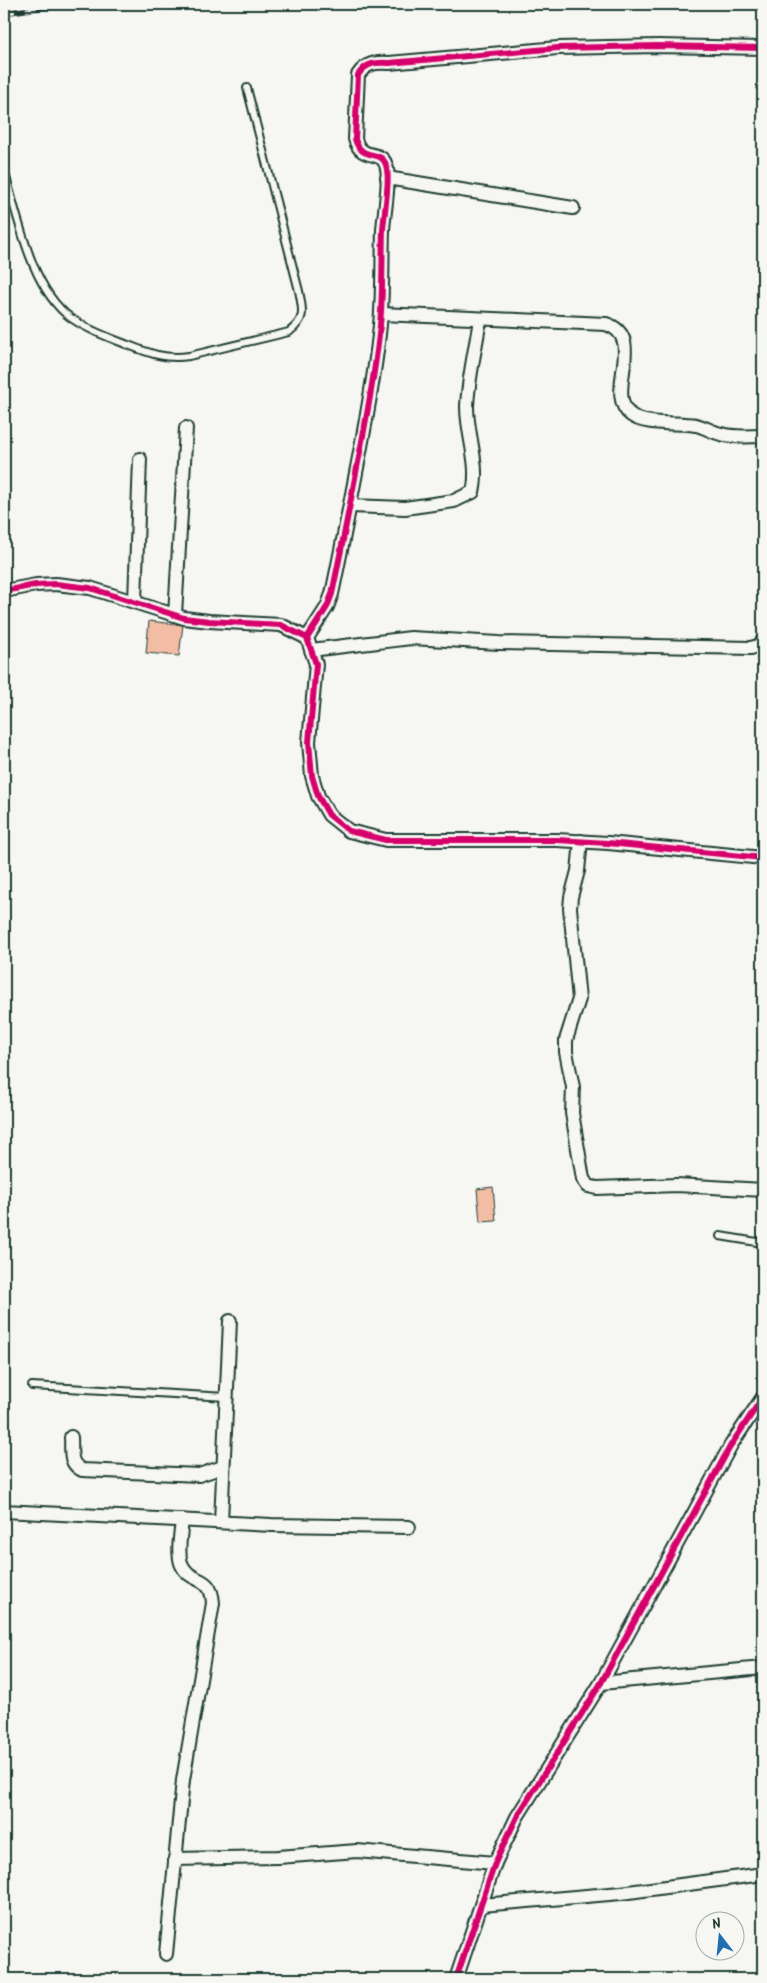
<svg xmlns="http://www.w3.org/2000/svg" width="767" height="1983" font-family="Kalam,sans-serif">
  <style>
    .building { fill: #f2bda4; stroke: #1f3d34 }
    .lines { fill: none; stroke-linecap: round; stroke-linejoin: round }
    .service-casing { stroke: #1f3d34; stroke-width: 10 }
    .minor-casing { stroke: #1f3d34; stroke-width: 16 }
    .service { stroke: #f6f6f2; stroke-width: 6 }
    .minor { stroke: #f6f6f2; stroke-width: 12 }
    .rail-casing { stroke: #1f3d34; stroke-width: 5.5 }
    .rail { stroke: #f6f6f2; stroke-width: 4; stroke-dasharray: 11; stroke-linecap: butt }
    .cycleway-casing { stroke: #f6f6f2; stroke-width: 9 }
    .cycleway { stroke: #d6006c; stroke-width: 6 }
  </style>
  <rect width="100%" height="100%" fill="#f6f6f2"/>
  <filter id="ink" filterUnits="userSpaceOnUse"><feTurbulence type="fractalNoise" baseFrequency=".02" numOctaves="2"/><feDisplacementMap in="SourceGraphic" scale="10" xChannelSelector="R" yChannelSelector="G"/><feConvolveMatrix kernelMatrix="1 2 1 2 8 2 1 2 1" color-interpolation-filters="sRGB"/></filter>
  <g filter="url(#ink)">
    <g class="building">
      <path d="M149,621L183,625L179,656L146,653Z"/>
      <path d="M493,1187L496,1221L480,1222L477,1189Z"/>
    </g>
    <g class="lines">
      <defs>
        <g id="service">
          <path d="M4,170C18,217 31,289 71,318C87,329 105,336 123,343C146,352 164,360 189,356L289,332C306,319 303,311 299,291L247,88"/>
          <path d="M720,1236L763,1243"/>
          <path d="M32,1386L227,1397"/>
        </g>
        <g id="minor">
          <path d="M387,178L573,208"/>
          <path d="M381,314L606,324C648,337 603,394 631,415C645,426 678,422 696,425C705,427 712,432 721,434C735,438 749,436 763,436"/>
          <path d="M350,506L405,508L454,501L473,492C480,465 467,435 467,407C468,379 476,347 480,319"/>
          <path d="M4,591L36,585L56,584L90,588L184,618L209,621L281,625L307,638L316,664L309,742L312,776L318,796L329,815L349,831L386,840H557L608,843L763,858"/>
          <path d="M135,601L140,459"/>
          <path d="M175,615L186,428"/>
          <path d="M307,638L327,607L332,594C342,547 351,499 360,452C368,410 376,368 380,325C383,293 382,261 383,230C384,214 390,182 387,169C383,146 362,164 355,139L358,75C366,63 375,62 389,63L558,48L658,46L763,48"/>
          <path d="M311,650L411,638L499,643L751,648L758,646L763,641"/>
          <path d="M581,841L578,871L571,897L570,908L579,999L566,1040V1052L573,1087L572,1113L583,1179L588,1186L597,1188L677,1185L763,1190"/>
          <path d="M71,1437C72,1451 68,1463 82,1470L199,1475L223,1467"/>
          <path d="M4,1511L271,1525L409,1527"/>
          <path d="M221,1522L230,1321"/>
          <path d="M601,1683L763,1668"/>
          <path d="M175,1859L278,1857L357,1851L495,1863"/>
          <path d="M482,1905L621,1893L763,1874"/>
          <path d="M166,1954L183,1780L213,1603C211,1572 190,1586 181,1563C177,1551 181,1533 182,1520"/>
          <path d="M456,1979L495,1863L517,1817L601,1683L731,1445L763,1397"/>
        </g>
      </defs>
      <use href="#service" class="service-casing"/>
      <use href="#minor" class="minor-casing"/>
      <use href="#service" class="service"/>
      <use href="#minor" class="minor"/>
      <defs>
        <path id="rail" d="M4,13L64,4"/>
      </defs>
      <use href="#rail" class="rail-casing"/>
      <use href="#rail" class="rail"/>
      <defs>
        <g id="cycleway">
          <path d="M4,591L36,585L56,584L90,588L184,618L209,621L281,625L307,638L316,664L309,742L312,776L318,796L329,815L349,831L386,840H557L608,843L763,858"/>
          <path d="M307,638L327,607L332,594C342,547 351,499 360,452C368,410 376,368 380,325C383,293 382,261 383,230C384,214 390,182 387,169C383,146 362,164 355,139L358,75C366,63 375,62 389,63L558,48L658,46L763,48"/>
          <path d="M456,1979L495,1863L517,1817L601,1683L731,1445L763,1397"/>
        </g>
      </defs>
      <use href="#cycleway" class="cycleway-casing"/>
      <use href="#cycleway" class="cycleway"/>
    </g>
  </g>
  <rect width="767" height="1983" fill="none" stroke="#f6f6f2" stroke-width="20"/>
  <rect x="10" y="10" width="747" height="1963" fill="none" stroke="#1f3d34" stroke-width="2" filter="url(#ink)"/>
  <g transform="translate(720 1936) rotate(344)"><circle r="24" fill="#f6f6f2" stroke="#a0aca6"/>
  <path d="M0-4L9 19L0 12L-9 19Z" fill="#1f6fb2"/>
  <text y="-8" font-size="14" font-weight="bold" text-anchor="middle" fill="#1f3d34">N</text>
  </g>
</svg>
